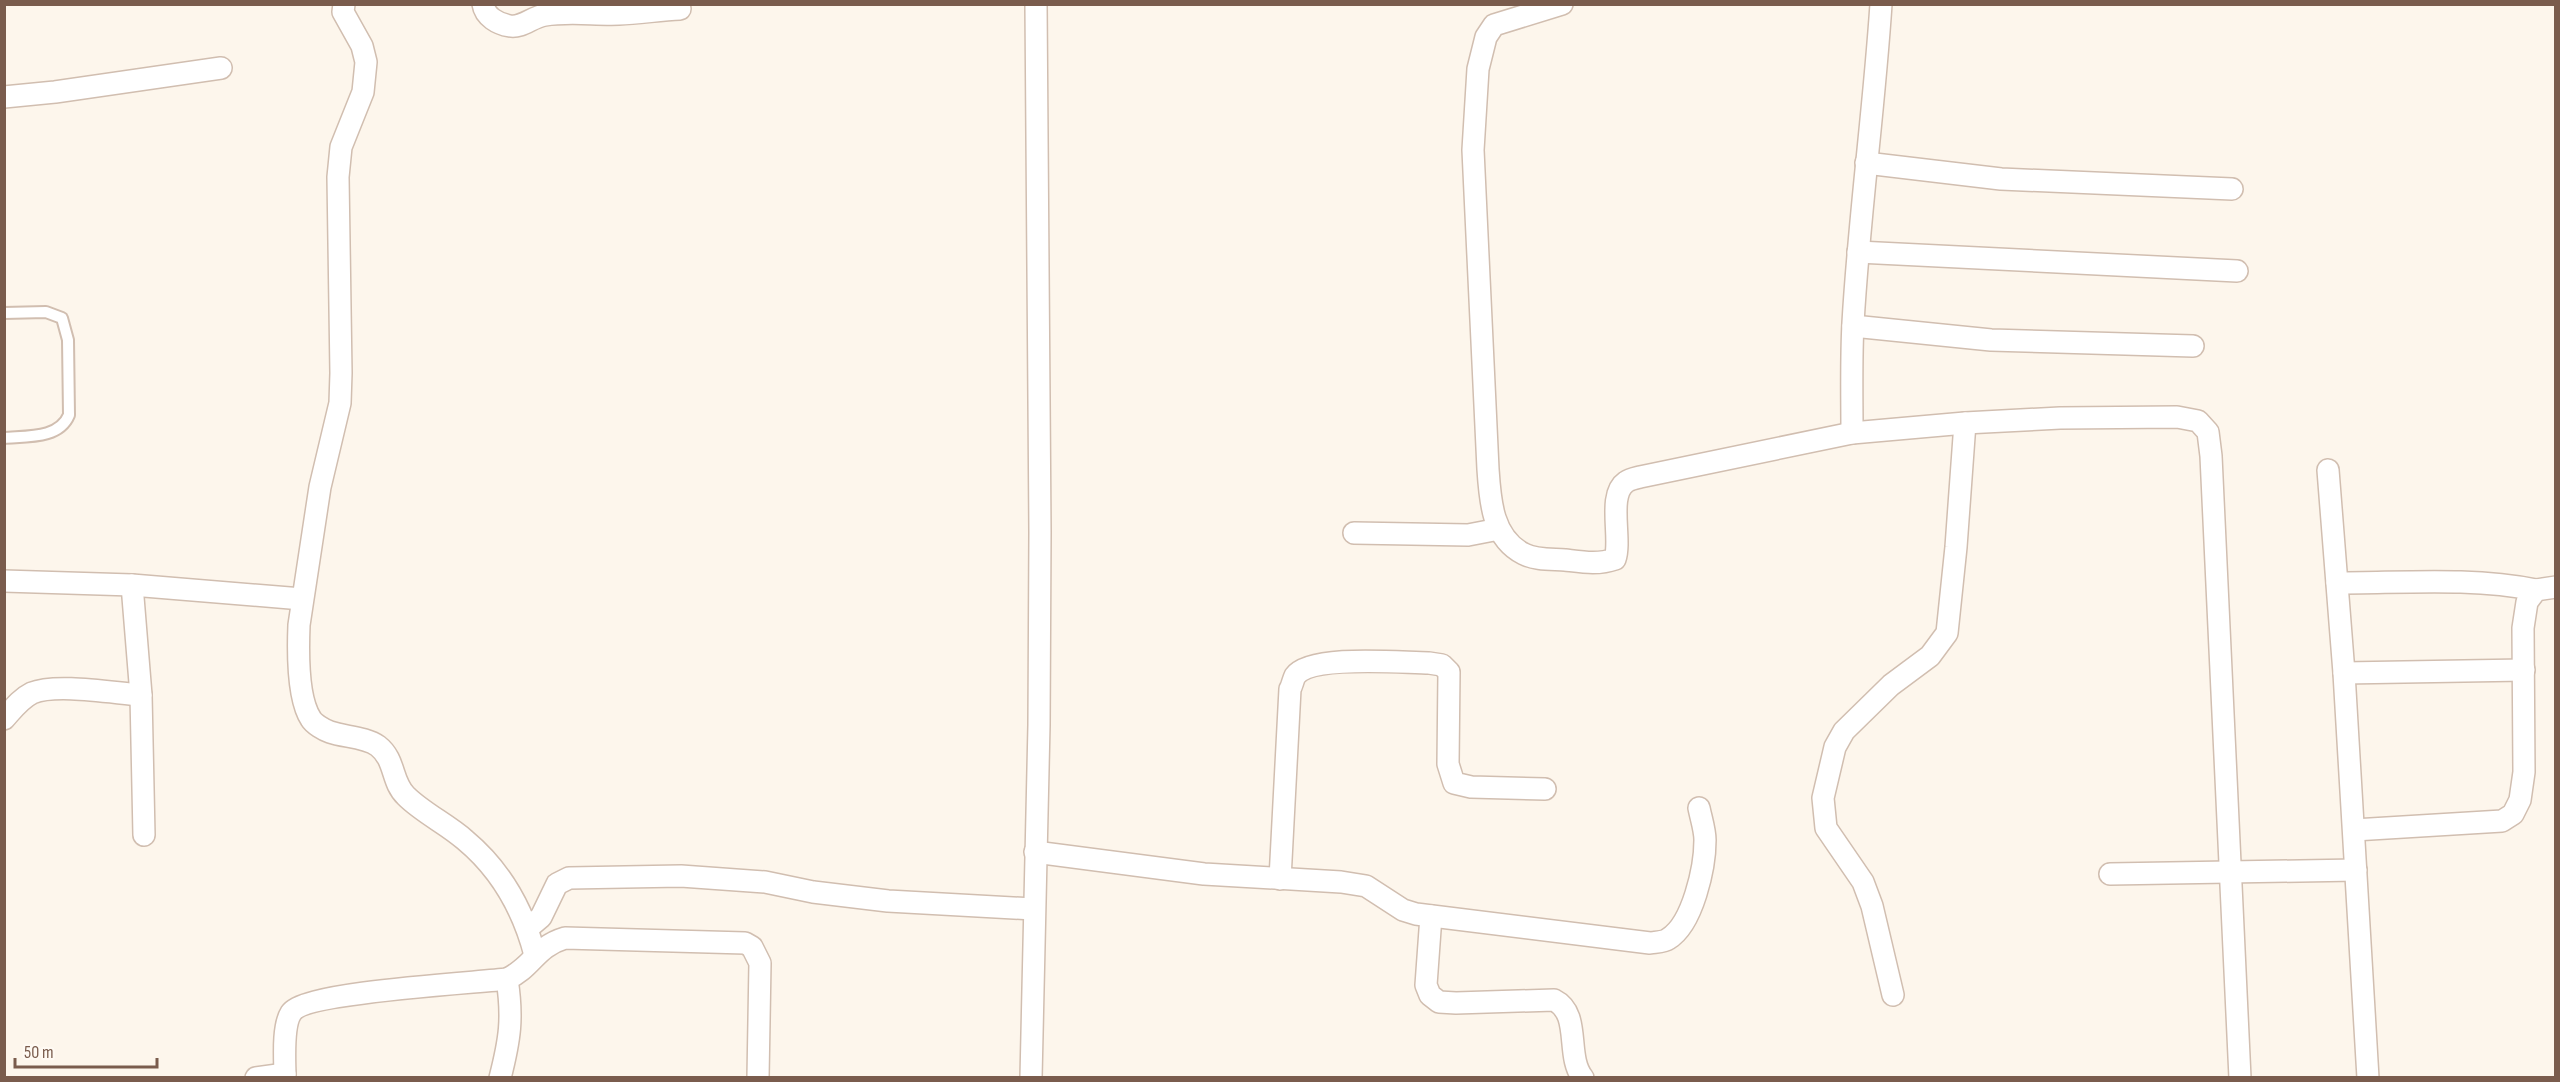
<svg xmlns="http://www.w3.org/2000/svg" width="2560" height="1082" font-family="'Sofia Sans Condensed',sans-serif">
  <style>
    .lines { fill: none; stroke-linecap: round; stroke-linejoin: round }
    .lane-casing { stroke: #d1beb0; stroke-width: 14 }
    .street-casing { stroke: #d1beb0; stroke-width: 24 }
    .lane { stroke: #fff; stroke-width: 10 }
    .street { stroke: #fff; stroke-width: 21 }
  </style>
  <rect width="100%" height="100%" fill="#fdf6ec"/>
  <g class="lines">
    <defs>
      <path id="lane" d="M4,313L46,312L62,318L68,340L69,415C59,439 27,436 4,438"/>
      <g id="street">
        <path d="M344,4L343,12L362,46L366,62L363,92L341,147L338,177L341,373L340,403L320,487L299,625C298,650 297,698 311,719C314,724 324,730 330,732C344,737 366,737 378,746C396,760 391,782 406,796C423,813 447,824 465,840C501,870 523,909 535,955"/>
        <path d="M483,4C485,17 498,24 510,26C522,28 532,17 545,15C569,11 595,15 619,14C640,13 660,10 680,9"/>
        <path d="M1562,4L1494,25L1486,37L1478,69L1473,150L1488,469C1490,500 1492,538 1524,554C1535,560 1552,559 1565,560C1582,562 1598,565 1615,559C1622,539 1607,495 1626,482C1630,479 1636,478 1640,477L1852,433L1965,423L2060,418L2177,417L2198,421L2208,432L2211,456L2240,1078"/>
        <path d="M4,97L55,92L221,68"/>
        <path d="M1866,163L2001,179L2232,189"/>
        <path d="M1858,252L2237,271"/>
        <path d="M1853,326L1991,340L2193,346"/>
        <path d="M1852,433C1852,397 1851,360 1853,323C1859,217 1874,111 1881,4"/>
        <path d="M2328,470L2344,673L2368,1078"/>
        <path d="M1354,533L1468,535L1499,529"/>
        <path d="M4,581L132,585L302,599"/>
        <path d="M2337,583C2403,583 2471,577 2536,590"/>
        <path d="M132,585L141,695L144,835"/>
        <path d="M2344,673L2524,670"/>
        <path d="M4,719C13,709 20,699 32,693C56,683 113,693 141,695"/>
        <path d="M2354,830L2502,821L2513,814L2520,800L2524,772L2523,628L2527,602L2536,590L2556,587"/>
        <path d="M1035,852L1204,874L1341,882L1366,886L1403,910L1416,914L1650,943C1656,942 1664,942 1668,939C1693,924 1705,867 1705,840C1705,830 1701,818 1699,808"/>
        <path d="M2110,874L2356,870"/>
        <path d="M1280,879L1290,689C1292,686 1293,680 1295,676C1311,654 1402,663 1429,663L1442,665L1449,672L1448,764L1454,783L1471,787L1545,789"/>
        <path d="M1431,916L1426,985L1430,995L1439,1002L1456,1003L1554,1000C1582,1014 1565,1056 1583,1078"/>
        <path d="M528,928L541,917L557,884L569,878L681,876L765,882L813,892L888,901L1033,909"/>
        <path d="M1893,995L1872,906L1863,882L1826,828L1823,798L1835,747L1844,731L1891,685L1930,656L1947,633L1956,547L1965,423"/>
        <path d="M256,1078L285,1074"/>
        <path d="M285,1078C285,1061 282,1027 291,1013C304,992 474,983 507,979C533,967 535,947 565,938L745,943L752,947L760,963L758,1078"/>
        <path d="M500,1078C510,1039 513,1018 507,979"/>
        <path d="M1031,1078L1039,725L1040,532L1036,4"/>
      </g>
    </defs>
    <use href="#lane" class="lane-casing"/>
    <use href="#street" class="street-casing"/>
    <use href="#lane" class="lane"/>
    <use href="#street" class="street"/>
  </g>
  <rect width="2560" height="1082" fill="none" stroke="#7a5c4d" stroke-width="12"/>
  <path d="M15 1058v9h142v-9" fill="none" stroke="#7a5c4d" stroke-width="3"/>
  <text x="24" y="1058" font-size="18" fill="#7a5c4d" stroke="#fffaf3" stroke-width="4.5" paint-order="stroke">50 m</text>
</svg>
